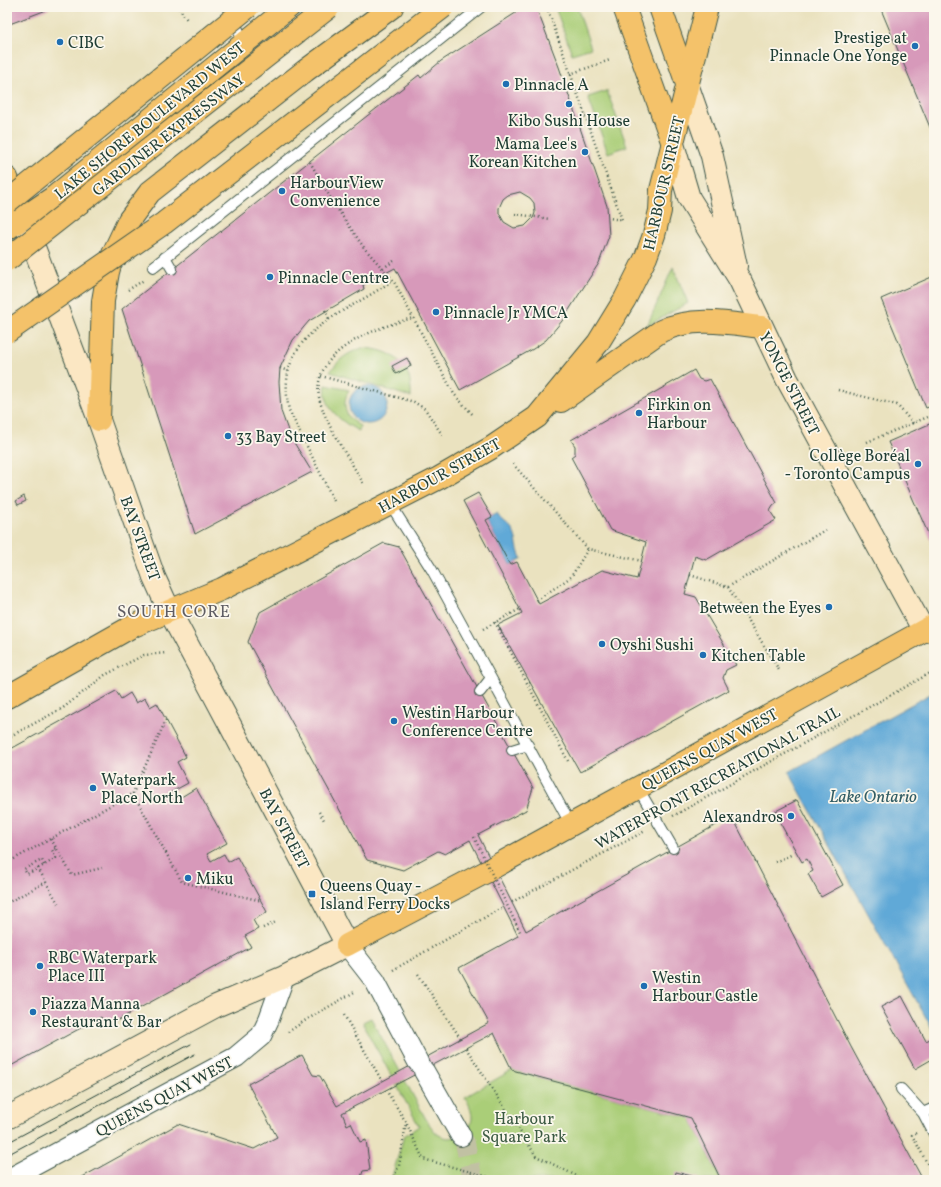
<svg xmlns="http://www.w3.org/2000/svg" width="941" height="1187" font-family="Vollkorn,serif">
	<rect width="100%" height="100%" fill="#fbf7ec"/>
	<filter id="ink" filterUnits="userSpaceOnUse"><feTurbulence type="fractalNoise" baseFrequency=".025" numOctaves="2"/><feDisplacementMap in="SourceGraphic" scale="8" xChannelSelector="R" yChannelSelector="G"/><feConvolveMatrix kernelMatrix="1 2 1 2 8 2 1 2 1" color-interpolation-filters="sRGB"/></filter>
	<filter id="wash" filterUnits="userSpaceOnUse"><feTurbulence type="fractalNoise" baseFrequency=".012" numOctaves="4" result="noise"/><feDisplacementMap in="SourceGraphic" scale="16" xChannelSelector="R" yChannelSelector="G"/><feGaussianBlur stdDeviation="0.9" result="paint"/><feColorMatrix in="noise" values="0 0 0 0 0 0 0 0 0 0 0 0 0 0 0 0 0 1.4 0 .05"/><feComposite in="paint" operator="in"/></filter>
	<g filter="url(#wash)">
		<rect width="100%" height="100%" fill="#eae2bf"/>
		<path fill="#aace78" stroke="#648656" d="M555,7H577L591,48L572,54Z
			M607,91L627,146L608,153L588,97Z
			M673,267L688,303L647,326Z
			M362,348C393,349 413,364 411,397L330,372C339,359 347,353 362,348Z
			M326,385L349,390C341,405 345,418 360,426L359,431C342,423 322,407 326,385Z
			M371,1018L427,1121C431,1126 434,1132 439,1135C452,1143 471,1133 472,1118C472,1110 469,1104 465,1097L512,1070L691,1118L721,1180H391L404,1136L419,1126L365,1028L363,1022Z"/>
		<path fill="#60a9d7" stroke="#407386" d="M349 405a19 19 0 1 1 38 0a19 19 0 1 1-38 0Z
			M497,514C501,521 508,524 513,531C518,540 516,550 522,559L510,565L486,520Z
			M934,692V1032L789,772Z"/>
		<g id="blocks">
			<path fill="#d799ba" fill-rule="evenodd" d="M7,7H49V9L7,25Z
				M525,7H536L559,67L607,206L609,236L599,263L562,321L546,340L533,349L460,390L395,268L363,285L364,289L309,321L293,340L280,368L279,382L281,411L290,436L312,472L195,534L122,309L419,75L421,78L441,61ZM520,192L530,198L534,203L535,213L533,218L525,226L514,228L504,222L499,213V208L503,199L508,195Z
				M880,7H934V137L912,84Z
				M934,276V405L926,408L881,299Z
				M407,358L411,366L396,374L392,366Z
				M694,370L699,379L704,381L710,379L777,503L773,506L770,511L776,520L706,560L695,556L685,594L696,597L736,665L726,670L723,678L729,690L580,772L498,625L522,613L463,501L478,493L492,517L486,520L510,565L517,562L539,604L602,570L637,579L646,542L610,530L571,457L575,454V446L571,440Z
				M934,422V547L888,442Z
				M24,496L26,501L18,505L16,501Z
				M384,543L399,547L533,788L526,810L478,835L526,931L732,816L851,1047L923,1180H721L691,1118L512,1070L494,1033L342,1113L347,1125L351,1123L360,1142L366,1140L370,1170L363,1171L360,1180H77L178,1124L254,1149L277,1137L248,1084L302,1055L313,1075L320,1076L337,1106L489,1023L459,968L518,936L470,840L445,854L438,851L403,870L367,860L248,642L260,612Z
				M116,691L121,699L130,693L136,703L145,698L150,707L157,703L186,757L177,762L188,783L168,794L173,802L196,788L227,843L207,854L211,861L224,854L228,862L237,857L267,912L253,920L258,929L245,936L251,947L107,1026L101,1017L7,1068V751Z
				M797,800L843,885L821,897L808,874L813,871L807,859L802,862L774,812Z
				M902,996L926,1041L932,1038L934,1042V1058L915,1069L881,1007Z
				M676,1172L699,1178V1180H674Z"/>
		</g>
	</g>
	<g filter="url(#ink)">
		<use href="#blocks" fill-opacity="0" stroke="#3d5649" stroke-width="1"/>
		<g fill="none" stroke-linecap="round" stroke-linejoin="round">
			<path stroke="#c1c1a3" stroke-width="20" stroke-dasharray="20 10" stroke-linecap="butt" d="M461,1136L465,1143L473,1180"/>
			<defs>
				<path id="service" d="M228,7L244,43
					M165,257L172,269
					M153,267L481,7
					M389,502L432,570L571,825
					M480,692L491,678
					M512,750L528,745
					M638,788L673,848
					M901,1089L923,1113L934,1134
					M923,1113L934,1108"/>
				<path id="minor" d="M347,945L375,981L418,1062
					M424,1071L461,1136
					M7,1180L236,1057L261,1036L269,1019L284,977"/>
				<path id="secondary" d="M687,84L712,156L736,266
					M673,144L689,198L740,280L787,379L924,631
					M7,1118L216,1006L284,977L347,945L169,610L154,577L99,420L23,218"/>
				<path id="primary" d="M624,7L673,144
					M660,7L687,84
					M7,178L20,212
					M494,867L934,625
					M347,945L486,872"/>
				<path id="trunk" d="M7,229L54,197L289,7
					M561,401L661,331C693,316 728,323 761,327
					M7,697L131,627L222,589L439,478L491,448L537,417L598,343L625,299L646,257L654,235L660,211L661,190L707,7"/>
				<path id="motorway" d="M99,420L103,301L108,272L113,254L129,220L150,192L305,71L392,7"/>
			</defs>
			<use href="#service" stroke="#3d5649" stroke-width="12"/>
			<use href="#minor" stroke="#3d5649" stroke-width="22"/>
			<use href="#secondary" stroke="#3d5649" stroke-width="24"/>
			<use href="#primary" stroke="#3d5649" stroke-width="24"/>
			<use href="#trunk" stroke="#3d5649" stroke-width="24"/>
			<use href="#motorway" stroke="#3d5649" stroke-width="24"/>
			<path stroke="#3d5649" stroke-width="2.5" stroke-dasharray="1 3" stroke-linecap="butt" d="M547,7L622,220L609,218
				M179,8L188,21
				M570,74L610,60
				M310,162L334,204L365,249L393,280L454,394L474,416
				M515,214L550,219
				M383,268L394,261
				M128,290L144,280
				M325,310L329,319
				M280,368L288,371
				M321,376L414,402L425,409L443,436
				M838,390L897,405L913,423L933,415L934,417
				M867,442L913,423
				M513,464L588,549L642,561
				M363,483C350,459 324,423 319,397C311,350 378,327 413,318
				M334,501L289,410C273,331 342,317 393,280
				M690,575L728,587L779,670
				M728,587L825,530
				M537,600L571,577L588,549
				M495,622L568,761
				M483,629L520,609
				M166,720L133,793L182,882L262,901
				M7,738L63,708L105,675L144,655L167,653
				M319,812L324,820
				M673,816L934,671
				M51,839L72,875L102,868
				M775,862L793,854
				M7,863L133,793
				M44,865L42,860L24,869L27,874C37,869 47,864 56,858L52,850L56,848
				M38,868L59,905
				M512,902L645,831
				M7,903L46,882
				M263,928L276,922
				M393,970L503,907
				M418,974L461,1039
				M344,1015L382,1081
				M288,1032L306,1020L356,991
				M466,1048L536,1156L585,1180
				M386,1090L406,1122L423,1159L489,1177L492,1180
				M916,1133L912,1135L934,1176
				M392,1180L399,1166L406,1123
				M535,1180L536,1177"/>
			<use href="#service" stroke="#fff" stroke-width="10"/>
			<use href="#minor" stroke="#fff" stroke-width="20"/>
			<use href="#secondary" stroke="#fbe7c3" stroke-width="22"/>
			<use href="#primary" stroke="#f4c26a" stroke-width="22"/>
			<use href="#trunk" stroke="#f4c26a" stroke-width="22"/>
			<use href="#motorway" stroke="#f4c26a" stroke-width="22"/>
			<path stroke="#1f3d34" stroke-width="1" d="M7,1143L191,1044
				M7,1155L195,1054"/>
			<defs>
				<path id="motorway-bridge" d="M7,202L248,7
					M7,260L329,7
					M7,332L164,223L443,7"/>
			</defs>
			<use href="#motorway-bridge" stroke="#3d5649" stroke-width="24" stroke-linecap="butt"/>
			<path stroke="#3d5649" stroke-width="2.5" stroke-dasharray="1 3" stroke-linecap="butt" d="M474,837L521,934"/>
			<use href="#motorway-bridge" stroke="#f4c26a" stroke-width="22"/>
		</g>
	</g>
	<g fill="#1f6fb2" stroke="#fbf7ec" stroke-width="1.5">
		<circle cx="60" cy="42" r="4"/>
		<circle cx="915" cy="46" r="4"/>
		<circle cx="506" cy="84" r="4"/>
		<circle cx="569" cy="104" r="4"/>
		<circle cx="585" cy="152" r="4"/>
		<circle cx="282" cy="191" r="4"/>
		<circle cx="270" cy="277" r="4"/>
		<circle cx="436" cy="312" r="4"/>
		<circle cx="639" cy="413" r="4"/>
		<circle cx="228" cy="436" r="4"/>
		<circle cx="918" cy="464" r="4"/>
		<circle cx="829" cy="607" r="4"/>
		<circle cx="602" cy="644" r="4"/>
		<circle cx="703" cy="655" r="4"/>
		<circle cx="394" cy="721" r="4"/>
		<circle cx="93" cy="788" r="4"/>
		<circle cx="791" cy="816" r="4"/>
		<circle cx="188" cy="878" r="4"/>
		<rect x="308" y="890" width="8" height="8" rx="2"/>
		<circle cx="40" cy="966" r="4"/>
		<circle cx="644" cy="986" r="4"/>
		<circle cx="33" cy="1012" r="4"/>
	</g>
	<g text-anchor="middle" stroke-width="3.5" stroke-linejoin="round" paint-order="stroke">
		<g font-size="16" fill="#1f3d34" stroke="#fbf7ec" text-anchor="start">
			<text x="907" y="43" text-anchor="end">Prestige at<tspan x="907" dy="18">Pinnacle One Yonge</tspan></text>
			<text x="68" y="48">CIBC</text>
			<text x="514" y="90">Pinnacle A</text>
			<text x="569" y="126" text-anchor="middle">Kibo Sushi House</text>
			<text x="577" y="149" text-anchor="end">Mama Lee's<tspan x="577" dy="18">Korean Kitchen</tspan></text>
			<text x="290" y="188">HarbourView<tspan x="290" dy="18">Convenience</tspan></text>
			<text x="278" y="283">Pinnacle Centre</text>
			<text x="444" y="318">Pinnacle Jr YMCA</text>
			<text x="647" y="410">Firkin on<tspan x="647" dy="18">Harbour</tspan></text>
			<text x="236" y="442">33 Bay Street</text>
			<text x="910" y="461" text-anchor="end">Collège Boréal<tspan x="910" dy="18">- Toronto Campus</tspan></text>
			<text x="821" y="613" text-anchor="end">Between the Eyes</text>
			<text x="610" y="650">Oyshi Sushi</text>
			<text x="711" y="661">Kitchen Table</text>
			<text x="402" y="718">Westin Harbour<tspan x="402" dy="18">Conference Centre</tspan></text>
			<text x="101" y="785">Waterpark<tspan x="101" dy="18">Place North</tspan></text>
			<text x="783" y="822" text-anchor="end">Alexandros</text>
			<text x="196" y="884">Miku</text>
			<text x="320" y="891">Queens Quay -<tspan x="320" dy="18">Island Ferry Docks</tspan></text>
			<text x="48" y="963">RBC Waterpark<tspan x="48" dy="18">Place III</tspan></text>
			<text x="652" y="983">Westin<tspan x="652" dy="18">Harbour Castle</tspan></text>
			<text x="41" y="1009">Piazza Manna<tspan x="41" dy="18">Restaurant &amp; Bar</tspan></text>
		</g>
		<g font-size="16" fill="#1f3d34" stroke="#fbf7ec">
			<text transform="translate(149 120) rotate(-39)" y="6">LAKE SHORE BOULEVARD WEST</text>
			<text transform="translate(168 134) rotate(-38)" y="6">GARDINER EXPRESSWAY</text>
			<text transform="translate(663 183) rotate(-77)" y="6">HARBOUR STREET</text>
			<text transform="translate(790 383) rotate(63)" y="6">YONGE STREET</text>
			<text transform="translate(439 475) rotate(-29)" y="6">HARBOUR STREET</text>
			<text transform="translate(141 538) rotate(70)" y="6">BAY STREET</text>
			<text transform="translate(709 749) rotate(-29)" y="6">QUEENS QUAY WEST</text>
			<text transform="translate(717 777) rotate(-29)" y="6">WATERFRONT RECREATIONAL TRAIL</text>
			<text transform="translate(285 828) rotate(62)" y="6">BAY STREET</text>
			<text transform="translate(164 1096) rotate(-28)" y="6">QUEENS QUAY WEST</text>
		</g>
		<g font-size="16" fill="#3b5a42" stroke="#fbf7ec">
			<text x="524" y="1124">Harbour<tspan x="524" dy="18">Square Park</tspan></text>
		</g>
		<g font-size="17" letter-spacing="1" fill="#5f5d63" stroke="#fbf7ec">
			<text x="174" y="617">SOUTH CORE</text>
		</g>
		<g font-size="17" font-style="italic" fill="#325d65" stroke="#fbf7ec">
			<text x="873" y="802">Lake Ontario</text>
		</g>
	</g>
	<rect width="941" height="1187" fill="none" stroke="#fbf7ec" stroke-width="24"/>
</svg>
